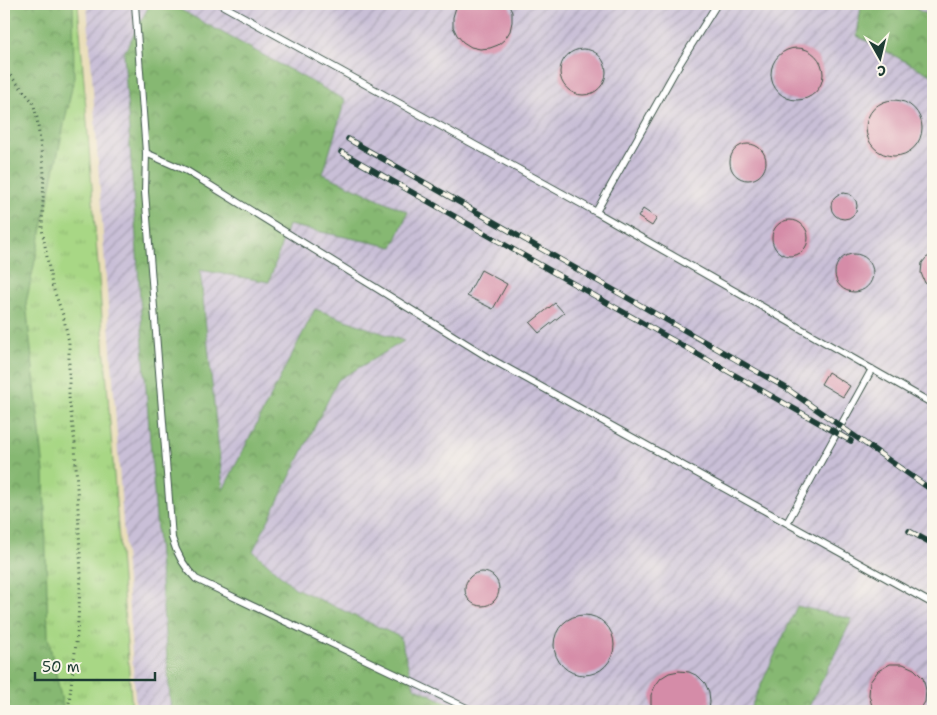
<svg xmlns="http://www.w3.org/2000/svg" width="937" height="715" font-family="'Shantell Sans',sans-serif">
	<defs>
		<pattern id="industrial-furrows" width="10" height="10" patternUnits="userSpaceOnUse" patternTransform="scale(1.25)"><rect width="10" height="10" fill="#c9bfd7"/><path d="M-1 1l2-2M0 10L10 0M9 11l2-2" fill="none" stroke="#a39caf"/></pattern>
		<pattern id="grass-tufts" width="24" height="20" patternUnits="userSpaceOnUse" patternTransform="scale(1.25)"><rect width="24" height="20" fill="#a8d785"/><path d="M3 7l-1-3M5 7V3M7 7l1-3M15 17l-1-3M17 17v-4M19 17l1-3" fill="none" stroke="#90b973"/></pattern>
		<pattern id="forest-crowns" width="20" height="18" patternUnits="userSpaceOnUse" patternTransform="scale(1.25)"><rect width="20" height="18" fill="#86b872"/><path d="M2 6a3 3 0 1 1 6 0M12 15a3 3 0 1 1 6 0" fill="none" stroke="#6d975e"/></pattern>
	</defs>
	<rect width="100%" height="100%" fill="#fbf7ec"/>
	<filter id="ink" filterUnits="userSpaceOnUse"><feTurbulence type="fractalNoise" baseFrequency=".02" numOctaves="2"/><feDisplacementMap in="SourceGraphic" scale="10" xChannelSelector="R" yChannelSelector="G"/><feConvolveMatrix kernelMatrix="1 2 1 2 8 2 1 2 1" color-interpolation-filters="sRGB"/></filter>
	<filter id="wash" filterUnits="userSpaceOnUse"><feTurbulence type="fractalNoise" baseFrequency=".0096" numOctaves="4" result="noise"/><feDisplacementMap in="SourceGraphic" scale="20" xChannelSelector="R" yChannelSelector="G"/><feGaussianBlur stdDeviation="1.12" result="paint"/><feColorMatrix in="noise" values="0 0 0 0 0 0 0 0 0 0 0 0 0 0 0 0 0 1.4 0 .05"/><feComposite in="paint" operator="in"/></filter>
	<g filter="url(#wash)">
		<rect width="100%" height="100%" fill="#e9deb9"/>
		<path fill="url(#industrial-furrows)" d="M87,4H933V711H136Z"/>
		<path fill="url(#grass-tufts)" stroke="#648a5c" d="M4,4H78L132,711H4Z"/>
		<path fill="url(#forest-crowns)" stroke="#527a53" d="M4,4H73L74,78L26,303L44,470L48,637L64,711H4Z
			M150,4H170L345,100L323,174L408,212L393,247L288,225L269,282L200,270L223,490L315,309L404,341L338,380L253,551L295,588L400,637L414,687L465,711H171L145,375L124,53Z
			M868,4H907L933,18V76L857,36L861,6Z
			M797,606L852,619L807,711H749Z"/>
		<g id="blocks">
			<path fill="#d58ca8" d="M457,4H508L512,12V22L510,31L505,39L498,45L490,48L480,49L471,47L463,42L457,35L453,27V17Z
				M771 74a26 26 0 1 1 52 0a26 26 0 1 1-52 0Z
				M560 72a23 23 0 1 1 46 0a23 23 0 1 1-46 0Z
				M866 128a28 28 0 1 1 56 0a28 28 0 1 1-56 0Z
				M730 162a18 18 0 1 1 36 0a18 18 0 1 1-36 0Z
				M831 206a13 13 0 1 1 26 0a13 13 0 1 1-26 0Z
				M643,209L657,218L652,226L638,217Z
				M772 238a18 18 0 1 1 36 0a18 18 0 1 1-36 0Z
				M933,254V287L925,283L921,273L922,263L926,258Z
				M835 273a19 19 0 1 1 38 0a19 19 0 1 1-38 0Z
				M481,270L507,284L493,309L467,296Z
				M555,303L564,313L539,333L530,323Z
				M828,372L850,386L843,397L821,384Z
				M465 589a17 17 0 1 1 34 0a17 17 0 1 1-34 0Z
				M554 645a30 30 0 1 1 60 0a30 30 0 1 1-60 0Z
				M890,664H903L914,669L923,678L926,690L925,702L919,711H876L872,706L869,695L870,682L878,671Z
				M679,671L689,672L698,676L705,683L709,692L710,702L709,711H653L651,704V695L655,686L661,678L669,673Z"/>
		</g>
	</g>
	<g filter="url(#ink)">
		<use href="#blocks" fill-opacity="0" stroke="#3d5548" stroke-width="1"/>
		<g fill="none" stroke-linecap="round" stroke-linejoin="round">
			<defs>
				<path id="lane" d="M135,4L146,153L145,192L172,538C177,555 184,567 196,579L473,711
					M220,4L596,212
					M717,4L674,73L596,212L933,404
					M926,4L933,8
					M146,153L187,171L491,359L933,604
					M787,523L872,369"/>
			</defs>
			<use href="#lane" stroke="#3d5548" stroke-width="8"/>
			<path stroke="#3d5548" stroke-width="3" stroke-dasharray="1 4" stroke-linecap="butt" d="M4,68L33,102L37,118L44,173L42,229L52,285L63,315L69,342V397L75,444L81,575L77,635L68,711"/>
			<use href="#lane" stroke="#fff" stroke-width="6"/>
			<defs>
				<path id="rail" d="M348,139L786,388L933,491
					M341,152L851,441
					M909,531L933,544"/>
			</defs>
			<use href="#rail" stroke="#1f3d34" stroke-width="5.5"/>
			<use href="#rail" stroke="#fbf7ec" stroke-width="4" stroke-dasharray="11" stroke-linecap="butt"/>
		</g>
	</g>
	<rect width="937" height="715" fill="none" stroke="#fbf7ec" stroke-width="20"/>
	<g transform="translate(880 58) rotate(172)" stroke="#fbf7ec" stroke-width="4" paint-order="stroke">
	<path d="M0-4L9 19L0 12L-9 19Z" fill="#1f3d34"/>
	<text y="-8" font-size="14" font-weight="bold" text-anchor="middle" fill="#1f3d34">С</text>
	</g>
	<path d="M35 672v8h120v-8" fill="none" stroke="#1f3d34" stroke-width="2.5"/>
	<text x="42" y="672" font-size="15" fill="#1f3d34" stroke="#fbf7ec" stroke-width="4" paint-order="stroke">50 m</text>
</svg>
